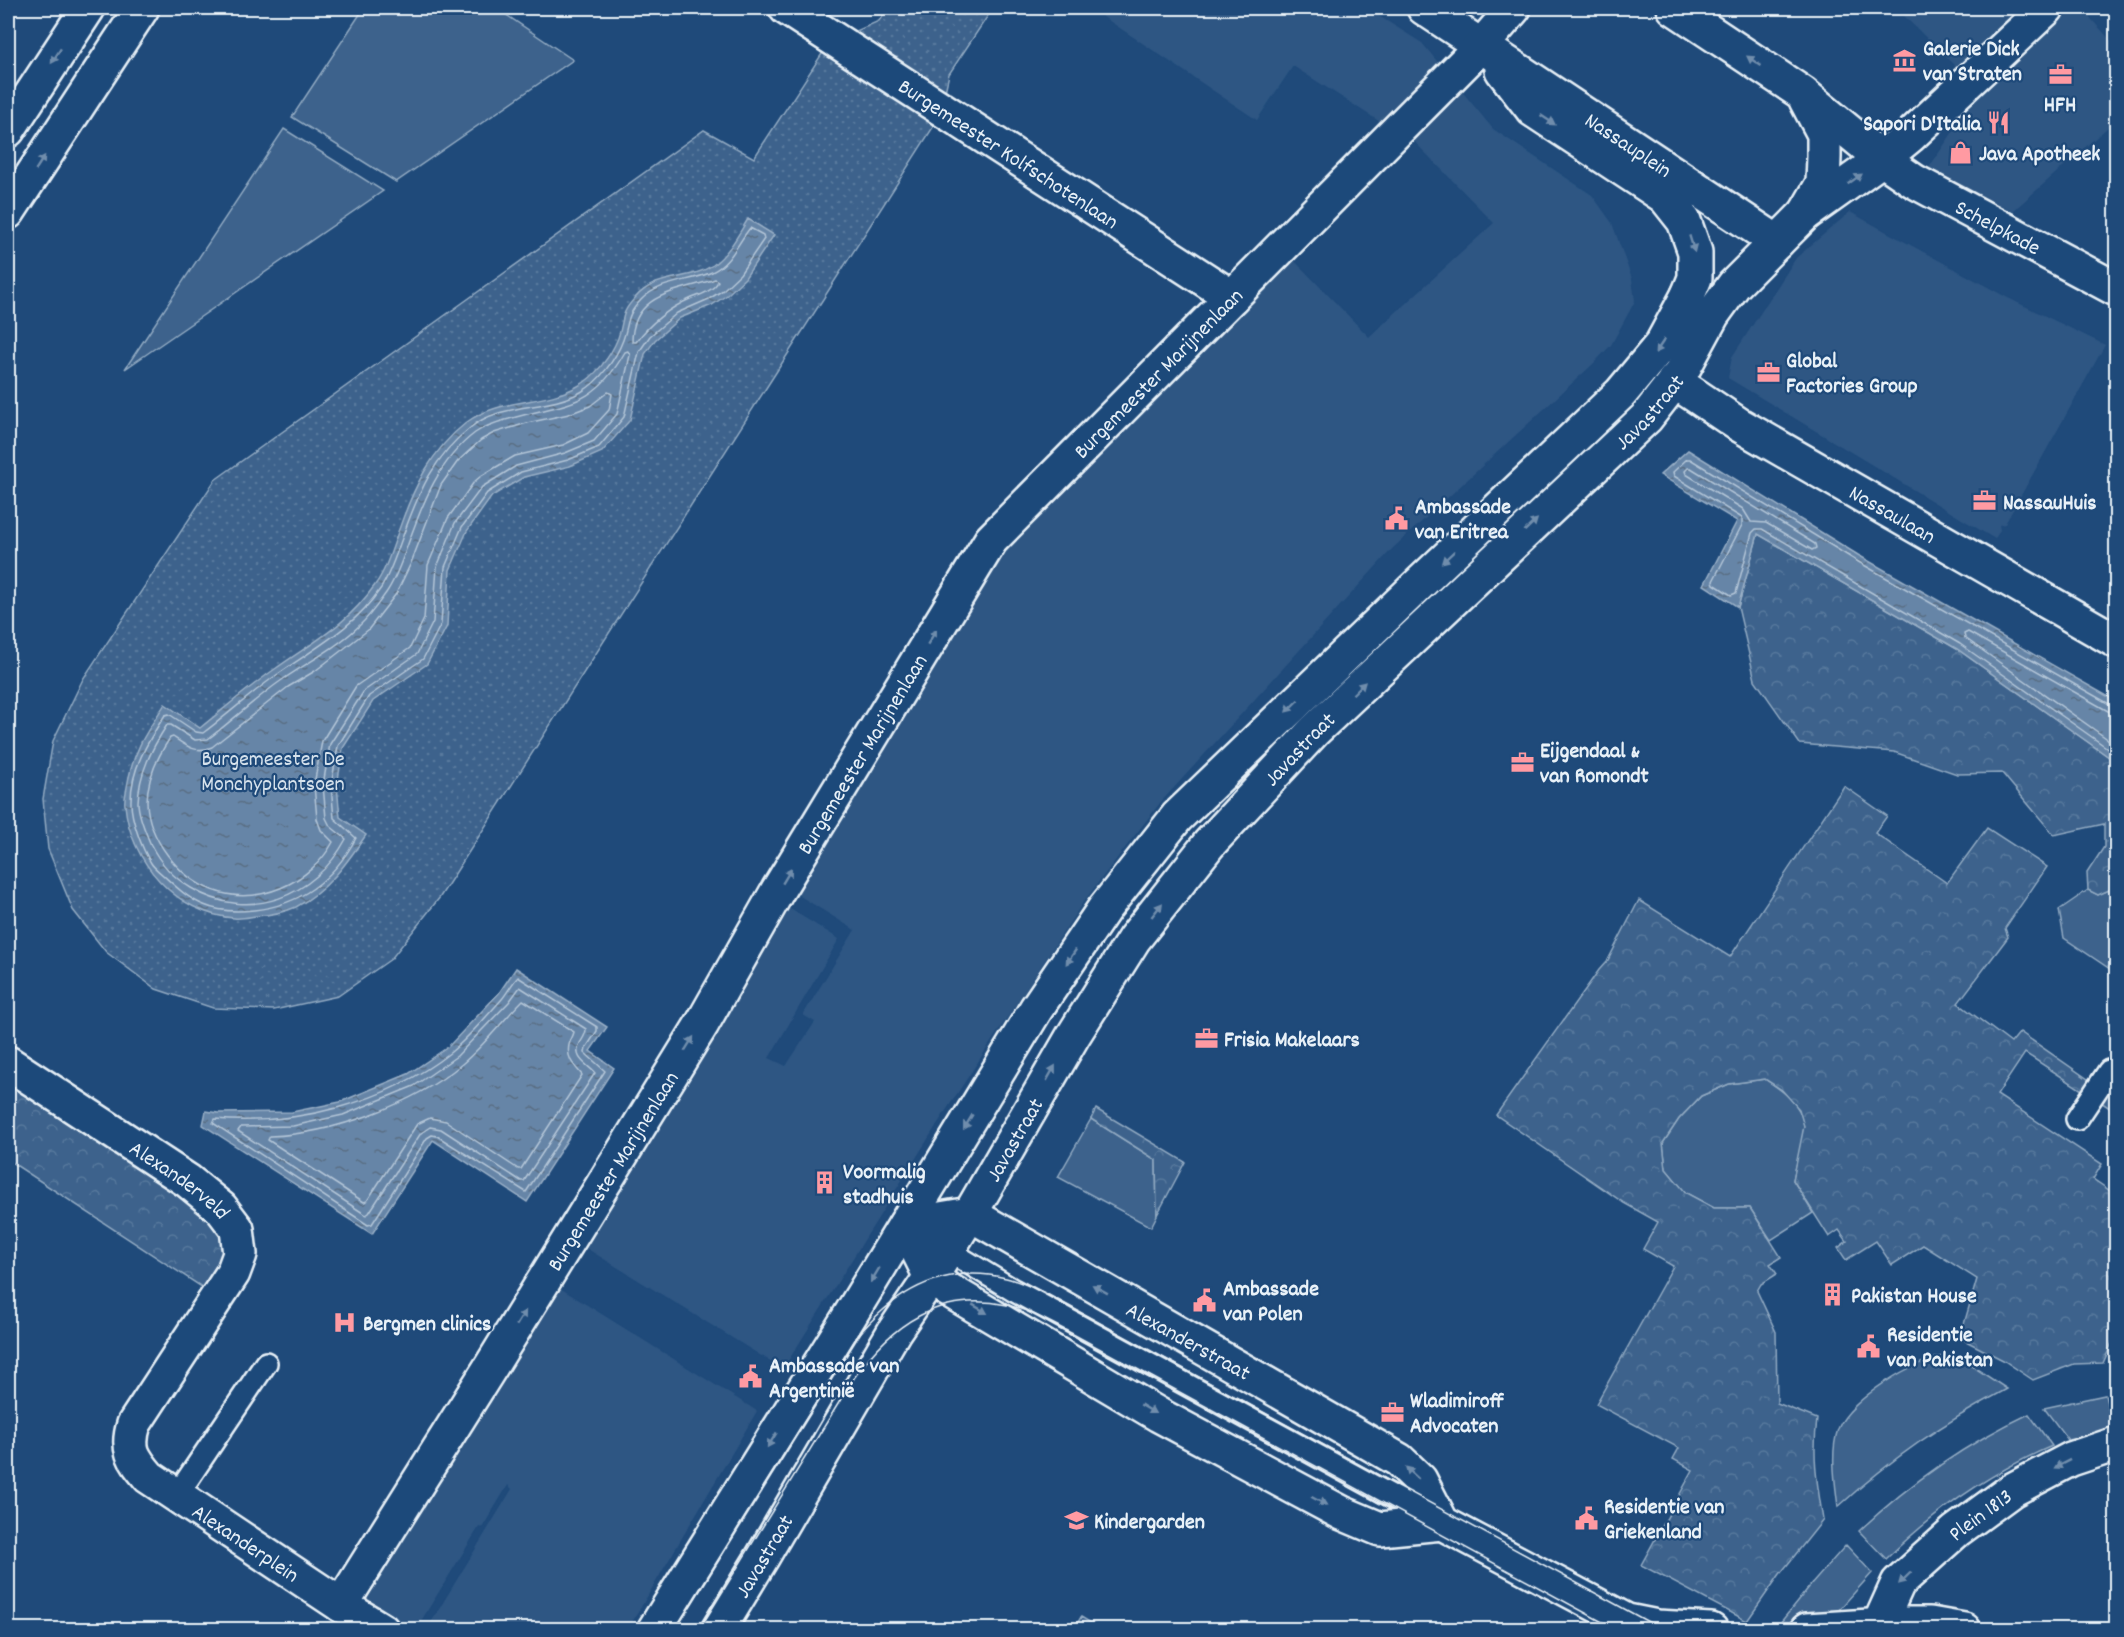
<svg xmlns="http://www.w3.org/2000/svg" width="2124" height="1637" font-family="Dekko,sans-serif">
	<defs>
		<pattern id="forest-crowns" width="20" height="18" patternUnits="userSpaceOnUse" patternTransform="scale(1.5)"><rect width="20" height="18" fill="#3c628c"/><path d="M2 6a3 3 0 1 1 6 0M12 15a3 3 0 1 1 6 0" fill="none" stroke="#58799d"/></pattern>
		<pattern id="park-dots" width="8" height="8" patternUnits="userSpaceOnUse" patternTransform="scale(1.5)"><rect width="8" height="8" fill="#3c628c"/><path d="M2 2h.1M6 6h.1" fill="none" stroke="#58799d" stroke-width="1.8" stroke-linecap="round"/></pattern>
		<pattern id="water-ripples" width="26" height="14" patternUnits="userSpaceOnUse" patternTransform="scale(1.5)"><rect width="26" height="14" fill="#6685a7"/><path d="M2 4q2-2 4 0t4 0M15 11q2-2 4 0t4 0" fill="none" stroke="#596d82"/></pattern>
	</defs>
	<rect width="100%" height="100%" fill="#1f4a7a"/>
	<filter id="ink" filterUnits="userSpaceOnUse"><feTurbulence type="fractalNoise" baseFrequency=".0167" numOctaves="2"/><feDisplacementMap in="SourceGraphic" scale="12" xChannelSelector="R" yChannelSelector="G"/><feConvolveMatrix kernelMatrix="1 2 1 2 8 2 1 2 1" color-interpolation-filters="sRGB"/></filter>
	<g filter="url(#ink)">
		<path fill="#2e5683" d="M1090,8H1366L1422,43L1493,129L1592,195L1612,223L1632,279L1635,301L1611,345L1593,364L1392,549L1160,803L1084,901L943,1115L783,1369L573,1240L774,899L839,939L769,1058L786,1066L815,1022L803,1015L855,930L782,885L991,541L1282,248L1369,337L1494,223L1401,128L1396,132L1293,66L1257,120Z
			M1896,8H2081L2116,46V120L2013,211L1928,169L1975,99L2010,55L1959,70Z
			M1850,212L2006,297L2105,345L2005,524L1999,525L2000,530L1995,539L1728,378L1732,357L1796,258Z
			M547,1280L757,1411L628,1629H427L512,1489L508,1485L482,1528L479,1527L416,1629H381L341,1605Z"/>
		<path fill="#3c628c" stroke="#92aac2" stroke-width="1.5" d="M364,8H496L573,60L396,182L292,117Z
			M284,129L383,191L125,369Z
			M2116,887V973L2064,938L2059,910L2088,890L2098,895Z
			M1765,1079C1782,1090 1801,1103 1804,1125C1805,1132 1795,1169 1793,1180L1813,1213L1771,1240L1750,1208H1714L1686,1193L1666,1169L1663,1143L1679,1119L1701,1096L1729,1084Z
			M1091,1119L1156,1160L1157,1215L1151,1227L1058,1177Z
			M1946,1356L1963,1360L2007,1389C1943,1423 1892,1458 1838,1507C1835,1482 1830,1452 1838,1429C1849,1400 1916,1358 1946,1356Z
			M2105,1395L2113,1428L2068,1440L2044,1408Z
			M2029,1414L2052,1446C1989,1473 1935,1511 1886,1559L1859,1531C1910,1483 1965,1444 2029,1414Z
			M1846,1545L1872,1573L1829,1621L1821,1627L1776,1628L1810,1586Z
			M1081,1617L1101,1629H1074Z"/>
		<path fill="url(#forest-crowns)" stroke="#92aac2" stroke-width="1.5" d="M1758,534L1957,649L2116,762V887L2098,895L2088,890L2087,873L2104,847V824L2054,835L2002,773L1957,774L1894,752L1800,744L1755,680L1738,607Z
			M1844,786L1887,816L1875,833L1947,883L1987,828L2047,867L2005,928L2008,937L1958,1003L2011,1043L2020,1032L2095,1084L2088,1094L2025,1053L1997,1095L2102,1164L2093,1179L2116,1195V1334L2103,1363L2074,1364L2033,1380L2003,1360L1960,1338L1977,1279L1923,1245L1892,1265L1876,1241L1846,1260L1838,1248L1847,1241L1839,1230L1829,1237L1793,1180L1804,1126L1799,1109L1782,1090L1765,1079L1729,1084L1701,1096L1679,1119L1663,1143L1666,1169L1686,1193L1714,1208H1750L1781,1257L1770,1264L1777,1274L1761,1284L1757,1291L1776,1332L1777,1403L1817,1419C1812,1457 1817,1483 1823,1520L1780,1574L1747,1621L1641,1565L1693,1470L1673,1459L1679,1448L1596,1404L1673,1266L1643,1249L1658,1222L1624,1203L1496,1115L1599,970L1608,960L1639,900L1730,957Z
			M8,1072L237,1229L217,1297L8,1160Z
			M2103,1089L2116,1098V1112L2096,1099Z
			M1096,1109L1185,1162L1157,1215L1156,1160L1091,1119Z"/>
		<path fill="url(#park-dots)" stroke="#92aac2" stroke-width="1.5" d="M888,8H993L949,74L939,118L440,897L391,959L338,996L274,1010L213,1008L156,989L106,952L73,910L48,849L43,799L53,741L83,679L215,480L704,130L754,158L829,43L879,21Z"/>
		<path fill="url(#water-ripples)" stroke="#9ab0c7" stroke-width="1.5" d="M748,219L774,235L745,278L727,295L712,305L680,318L655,340L645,354L630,420L602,452L570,466L524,477L492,496L467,531L450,570L447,626L427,664L373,701L343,748L337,786L340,817L366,835C346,864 328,890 296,907C285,912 269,915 256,916C249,917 241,919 234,918C176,914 130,861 125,805C124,799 126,793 127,787C133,751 145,734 165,704L200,728C225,708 249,687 275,669C314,641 346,626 375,585C386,570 392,549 398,532C413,489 430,451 467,422C499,398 545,405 578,386C595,377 611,356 618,338C625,319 619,315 635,298C658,272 688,282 713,265C729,253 738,235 748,219Z
			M1688,450L1858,555L2116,701V762L1957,649L1758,534L1738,607L1704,585L1737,521L1660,475Z
			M516,968L607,1027L590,1051L614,1068L527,1202L433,1140L372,1234L203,1125L206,1111L218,1113L292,1112L340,1102L408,1074L448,1047L499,993Z"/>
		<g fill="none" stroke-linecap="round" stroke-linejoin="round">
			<path stroke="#b4c6d8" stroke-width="1.5" d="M750,228L763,235L764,239L740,274L723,290L709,299L677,313L650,336L639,352L624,417L599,447L568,460L521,472L487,493L462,527L445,567L441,624L423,659L369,696L338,746L331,786L334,818L356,838C334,879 301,905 254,910C237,912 220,912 204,905C189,899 176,887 164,876C160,872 154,868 151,863C142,849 131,819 131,803C130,770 148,741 165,715L169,714L196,732L203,733C229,714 252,692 278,674C316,647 354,628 381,588C391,572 397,551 404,533C419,492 434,456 470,428C501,402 547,411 581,392C599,382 616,359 623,340C630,321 625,317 641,300C660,280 688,283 712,272C731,263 737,244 750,228Z
				M715,279L718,281C715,290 701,295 692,298C669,308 651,322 636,342H632C632,292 679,292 715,279Z
				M628,351L630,355L617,414L594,441L565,453L516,466L482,487L455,523L437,567L433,622L417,654L364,691L330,744L323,785L326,818L330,826L346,839C315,897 249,923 191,888C174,878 160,863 151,845C146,833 138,816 138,802C139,773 152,748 167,725H171L195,740L208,739C233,720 256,698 282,680C308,662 338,647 360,625C370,616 378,604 386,593C396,579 402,560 408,544C423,502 439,460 475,433C485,426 497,422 509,419C565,402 592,410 625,352Z
				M608,392L612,394L609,410L588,433L563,445L515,456L481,476L474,482L448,518L428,565L424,619L410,648L356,686L322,741L314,785L317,819L321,830L333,842C311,883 257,907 212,890C179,878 148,838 147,802C147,780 158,756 170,738L173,737C186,746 196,754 212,747L288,687L315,671L368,630L396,594L411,563L441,485L458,461L481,440L494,433L527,423L569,414L590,406Z
				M1688,468H1691L1815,544L1816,548L1812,550L1766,523L1751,522L1743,509L1686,474L1685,471Z
				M2116,706L2111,705L1855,560L1690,459H1687L1673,472L1674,476L1742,518V525L1713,581L1714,584L1731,595L1736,593L1752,533L1756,529H1762L1960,644L2116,754
				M2116,713L2108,711L1968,632L1964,634L1965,638L2116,745
				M518,977L597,1027V1031L586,1048L585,1053L605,1071L526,1192L437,1136L432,1135L427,1138L372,1224L368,1225L213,1123L215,1119C296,1126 387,1103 451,1052C469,1037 486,1017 502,999C508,992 512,983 518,977Z
				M520,987L586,1029C586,1035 583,1038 580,1043C572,1058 587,1064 595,1073L524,1181H521L441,1129L430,1127L421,1133L369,1213L366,1215L238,1131L241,1127L293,1126L343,1115L414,1086L457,1056L509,1002Z
				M523,1000L574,1032C573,1037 570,1040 569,1045C566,1059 575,1066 582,1075L521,1169H518L446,1121L430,1118L417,1124L367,1201L364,1202L268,1140L270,1136C333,1134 414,1104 462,1064C485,1045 503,1020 523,1000Z"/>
			<defs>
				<path id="lane" d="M2077,1119L2109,1071
					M908,1226L1013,1290L1439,1522
					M177,1495L266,1363"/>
				<g id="street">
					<path id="s1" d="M786,8L1232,297"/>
					<path id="s2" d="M1424,8L1777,242"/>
					<path id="s3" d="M1674,8L1802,93L1882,159L1914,181L2116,289"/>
					<path d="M1502,70L1533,110L1665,197L1684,221L1695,252V278L1688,295"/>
					<path d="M1805,214L1823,183L1824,157V134L1806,100"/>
					<path id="s4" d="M1674,381L1738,424L2116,641"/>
					<path id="s5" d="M8,1063L188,1181L221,1208L237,1229L240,1254L233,1273L134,1424C126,1449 133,1458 149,1477L341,1605L382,1630"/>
					<path d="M1442,1523L1420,1480L1399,1460L970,1214L905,1225L931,1277L947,1289L1159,1415L1342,1513L1380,1529L1442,1523L1627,1621L1657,1627L1711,1630"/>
					<path id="s6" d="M341,1605L490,1368L702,1024L778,890L991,540L1482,45L1514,8"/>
					<path d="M1807,1630L1901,1624H1930L1964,1630"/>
					<path id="s7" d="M1876,1630L1879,1625L1898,1583L1956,1531L2012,1490L2071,1459L2116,1444"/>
				</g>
				<g id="secondary">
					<path d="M8,130L88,8"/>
					<path d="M8,212L142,8"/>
					<path d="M654,1630L849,1317L1036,1009L1104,909L1177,817L1416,587L1621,393L1661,345L1688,295"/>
					<path id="s8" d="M718,1630L763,1556L895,1330L931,1277L970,1214L1073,1036L1134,939L1209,844L1314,731L1646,418L1681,373L1713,314L1734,285L1805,214L1882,159L1910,136L2047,8"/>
				</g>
			</defs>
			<use href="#lane" stroke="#e8f1f8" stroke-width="26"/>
			<use href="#street" stroke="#e8f1f8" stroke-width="38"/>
			<use href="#secondary" stroke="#e8f1f8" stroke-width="38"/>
			<use href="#lane" stroke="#1f4a7a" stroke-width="21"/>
			<use href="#street" stroke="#1f4a7a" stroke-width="33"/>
			<use href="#secondary" stroke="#1f4a7a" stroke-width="33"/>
			<path stroke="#e8f1f8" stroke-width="1.5" d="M675,1630L856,1338C894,1292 943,1263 1006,1278C1019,1281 1032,1287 1045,1293L1663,1630
				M699,1630L854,1378C891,1324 939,1291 1007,1305C1030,1310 1051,1323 1071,1333L1617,1630"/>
		</g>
		<defs><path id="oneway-solid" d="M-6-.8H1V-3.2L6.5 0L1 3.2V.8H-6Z" transform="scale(1.5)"/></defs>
		<g fill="#6f8dac">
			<use href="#oneway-solid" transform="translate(56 56) rotate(123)"/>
			<use href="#oneway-solid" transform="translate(1754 61) rotate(-146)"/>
			<use href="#oneway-solid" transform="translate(1548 120) rotate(34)"/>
			<use href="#oneway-solid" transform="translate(40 163) rotate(-57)"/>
			<use href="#oneway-solid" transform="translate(1855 179) rotate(-35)"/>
			<use href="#oneway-solid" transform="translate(1692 244) rotate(73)"/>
			<use href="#oneway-solid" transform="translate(1660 346) rotate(124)"/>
			<use href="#oneway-solid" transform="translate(1531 525) rotate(-43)"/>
			<use href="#oneway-solid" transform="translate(1448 557) rotate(137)"/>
			<use href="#oneway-solid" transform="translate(932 637) rotate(-59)"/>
			<use href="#oneway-solid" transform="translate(1359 688) rotate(-44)"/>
			<use href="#oneway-solid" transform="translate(1292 706) rotate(136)"/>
			<use href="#oneway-solid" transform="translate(787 876) rotate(-59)"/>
			<use href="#oneway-solid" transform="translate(1157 910) rotate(-52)"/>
			<use href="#oneway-solid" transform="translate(1071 957) rotate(124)"/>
			<use href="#oneway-solid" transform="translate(689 1044) rotate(-58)"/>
			<use href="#oneway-solid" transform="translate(1051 1073) rotate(-60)"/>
			<use href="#oneway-solid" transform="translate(968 1122) rotate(121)"/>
			<use href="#oneway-solid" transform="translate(875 1275) rotate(121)"/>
			<use href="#oneway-solid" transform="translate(1100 1289) rotate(-151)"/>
			<use href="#oneway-solid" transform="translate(980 1309) rotate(31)"/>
			<use href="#oneway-solid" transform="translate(521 1318) rotate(-58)"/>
			<use href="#oneway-solid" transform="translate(1148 1409) rotate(31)"/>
			<use href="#oneway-solid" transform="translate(772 1440) rotate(122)"/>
			<use href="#oneway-solid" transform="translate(2062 1464) rotate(153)"/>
			<use href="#oneway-solid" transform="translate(1412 1473) rotate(-137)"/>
			<use href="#oneway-solid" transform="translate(1319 1501) rotate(28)"/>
			<use href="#oneway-solid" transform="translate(1905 1578) rotate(136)"/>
		</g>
	</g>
	<defs>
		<symbol id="museum-bare" viewBox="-9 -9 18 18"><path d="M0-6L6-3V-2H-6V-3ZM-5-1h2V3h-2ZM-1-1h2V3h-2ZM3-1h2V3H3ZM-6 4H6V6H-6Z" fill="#ff9aa2" stroke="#1f4a7a" stroke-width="2.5" paint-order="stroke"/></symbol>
		<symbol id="office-bare" viewBox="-9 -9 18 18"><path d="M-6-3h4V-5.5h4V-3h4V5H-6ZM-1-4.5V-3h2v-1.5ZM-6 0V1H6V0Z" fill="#ff9aa2" stroke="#1f4a7a" stroke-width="2.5" paint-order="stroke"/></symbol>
		<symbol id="restaurant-bare" viewBox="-9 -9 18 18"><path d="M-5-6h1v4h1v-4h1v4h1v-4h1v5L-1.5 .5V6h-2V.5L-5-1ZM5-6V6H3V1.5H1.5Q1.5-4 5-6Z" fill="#ff9aa2" stroke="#1f4a7a" stroke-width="2.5" paint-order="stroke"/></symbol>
		<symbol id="shop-bare" viewBox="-9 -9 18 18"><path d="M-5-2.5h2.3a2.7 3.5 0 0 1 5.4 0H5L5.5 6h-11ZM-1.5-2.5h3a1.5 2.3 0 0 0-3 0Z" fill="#ff9aa2" stroke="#1f4a7a" stroke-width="2.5" paint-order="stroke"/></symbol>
		<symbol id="civic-bare" viewBox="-9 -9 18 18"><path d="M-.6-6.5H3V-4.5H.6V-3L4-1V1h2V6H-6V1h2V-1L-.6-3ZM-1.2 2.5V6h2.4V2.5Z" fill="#ff9aa2" stroke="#1f4a7a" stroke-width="2.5" paint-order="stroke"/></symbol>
		<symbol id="building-bare" viewBox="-9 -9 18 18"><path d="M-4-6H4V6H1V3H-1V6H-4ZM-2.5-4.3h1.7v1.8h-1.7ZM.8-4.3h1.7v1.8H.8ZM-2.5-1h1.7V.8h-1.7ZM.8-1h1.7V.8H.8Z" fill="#ff9aa2" stroke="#1f4a7a" stroke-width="2.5" paint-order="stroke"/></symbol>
		<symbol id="hospital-bare" viewBox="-9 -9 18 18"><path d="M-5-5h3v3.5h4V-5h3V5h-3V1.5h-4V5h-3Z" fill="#ff9aa2" stroke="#1f4a7a" stroke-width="2.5" paint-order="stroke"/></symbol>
		<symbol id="school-bare" viewBox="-9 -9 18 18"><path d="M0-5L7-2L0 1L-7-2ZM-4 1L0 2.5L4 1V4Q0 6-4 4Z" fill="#ff9aa2" stroke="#1f4a7a" stroke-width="2.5" paint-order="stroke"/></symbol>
	</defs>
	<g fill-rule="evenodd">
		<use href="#museum-bare" x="1888" y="44" width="33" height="33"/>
		<use href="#office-bare" x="2044" y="58" width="33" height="33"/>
		<use href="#restaurant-bare" x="1982" y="106" width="33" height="33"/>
		<use href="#shop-bare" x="1944" y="136" width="33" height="33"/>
		<use href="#office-bare" x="1752" y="356" width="33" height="33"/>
		<use href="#office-bare" x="1968" y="484" width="33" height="33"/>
		<use href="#civic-bare" x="1380" y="502" width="33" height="33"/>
		<use href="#office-bare" x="1506" y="746" width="33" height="33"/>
		<use href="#office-bare" x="1190" y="1022" width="33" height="33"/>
		<use href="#building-bare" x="808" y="1166" width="33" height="33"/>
		<use href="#building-bare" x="1816" y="1278" width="33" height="33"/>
		<use href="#civic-bare" x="1188" y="1284" width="33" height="33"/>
		<use href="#hospital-bare" x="328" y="1306" width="33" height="33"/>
		<use href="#civic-bare" x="1852" y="1330" width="33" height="33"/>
		<use href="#civic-bare" x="734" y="1360" width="33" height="33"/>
		<use href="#office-bare" x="1376" y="1396" width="33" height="33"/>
		<use href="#civic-bare" x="1570" y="1502" width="33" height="33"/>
		<use href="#school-bare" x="1060" y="1504" width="33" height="33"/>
	</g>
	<g text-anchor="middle" stroke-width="4.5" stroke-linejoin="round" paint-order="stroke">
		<g font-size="22" font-weight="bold" fill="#e8f1f8" stroke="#1f4a7a" text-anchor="start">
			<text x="1923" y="55">Galerie Dick<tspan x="1923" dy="25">van Straten</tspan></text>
			<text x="2060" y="111" text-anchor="middle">HFH</text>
			<text x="1981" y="130" text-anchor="end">Sapori D'Italia</text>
			<text x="1979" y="160">Java Apotheek</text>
			<text x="1786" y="367">Global<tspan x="1786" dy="25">Factories Group</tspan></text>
			<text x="2003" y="509">NassauHuis</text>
			<text x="1415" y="513">Ambassade<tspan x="1415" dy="25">van Eritrea</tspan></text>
			<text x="1540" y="757">Eijgendaal &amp;<tspan x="1540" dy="25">van Romondt</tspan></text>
			<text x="1224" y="1046">Frisia Makelaars</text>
			<text x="843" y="1178">Voormalig<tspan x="843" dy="25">stadhuis</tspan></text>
			<text x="1223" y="1295">Ambassade<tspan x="1223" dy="25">van Polen</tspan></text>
			<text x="1851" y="1302">Pakistan House</text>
			<text x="363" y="1330">Bergmen clinics</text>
			<text x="1887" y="1341">Residentie<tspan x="1887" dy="25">van Pakistan</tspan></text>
			<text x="769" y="1372">Ambassade van<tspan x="769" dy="25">Argentinië</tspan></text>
			<text x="1410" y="1407">Wladimiroff<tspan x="1410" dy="25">Advocaten</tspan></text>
			<text x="1604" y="1513">Residentie van<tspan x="1604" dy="25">Griekenland</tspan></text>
			<text x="1094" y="1528">Kindergarden</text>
		</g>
		<g font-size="22" fill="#e8f1f8" stroke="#1f4a7a">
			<text dy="8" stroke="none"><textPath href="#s2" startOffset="246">Nassauplein</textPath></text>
			<text dy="8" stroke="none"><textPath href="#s1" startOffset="266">Burgemeester Kolfschotenlaan</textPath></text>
			<text dy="8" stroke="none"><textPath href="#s3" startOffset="392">Schelpkade</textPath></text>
			<text dy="8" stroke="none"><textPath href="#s6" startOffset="1484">Burgemeester Marijnenlaan</textPath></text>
			<text dy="8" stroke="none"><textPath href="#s8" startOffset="1545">Javastraat</textPath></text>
			<text dy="8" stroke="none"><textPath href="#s4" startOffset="256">Nassaulaan</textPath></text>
			<text dy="8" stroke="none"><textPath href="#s8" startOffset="1059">Javastraat</textPath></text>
			<text dy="8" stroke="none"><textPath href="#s6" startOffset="998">Burgemeester Marijnenlaan</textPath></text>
			<text dy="8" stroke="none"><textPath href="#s8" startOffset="573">Javastraat</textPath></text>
			<text dy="8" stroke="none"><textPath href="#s6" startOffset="512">Burgemeester Marijnenlaan</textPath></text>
			<text dy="8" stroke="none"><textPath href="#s5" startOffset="208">Alexanderveld</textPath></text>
			<text transform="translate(1189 1340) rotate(29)" y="8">Alexanderstraat</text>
			<text dy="8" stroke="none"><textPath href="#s7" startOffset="159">Plein 1813</textPath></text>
			<text dy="8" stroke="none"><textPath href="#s5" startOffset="686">Alexanderplein</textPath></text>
			<text dy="8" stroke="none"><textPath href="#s8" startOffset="87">Javastraat</textPath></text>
		</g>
		<g font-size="22" fill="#d7e3ed" stroke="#1f4a7a">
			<text x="273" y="765">Burgemeester De<tspan x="273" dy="25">Monchyplantsoen</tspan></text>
		</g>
	</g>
	<rect width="2124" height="1637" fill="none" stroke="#1f4a7a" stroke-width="30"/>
	<rect x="15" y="15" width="2094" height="1607" fill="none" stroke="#e8f1f8" stroke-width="2" filter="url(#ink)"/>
</svg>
